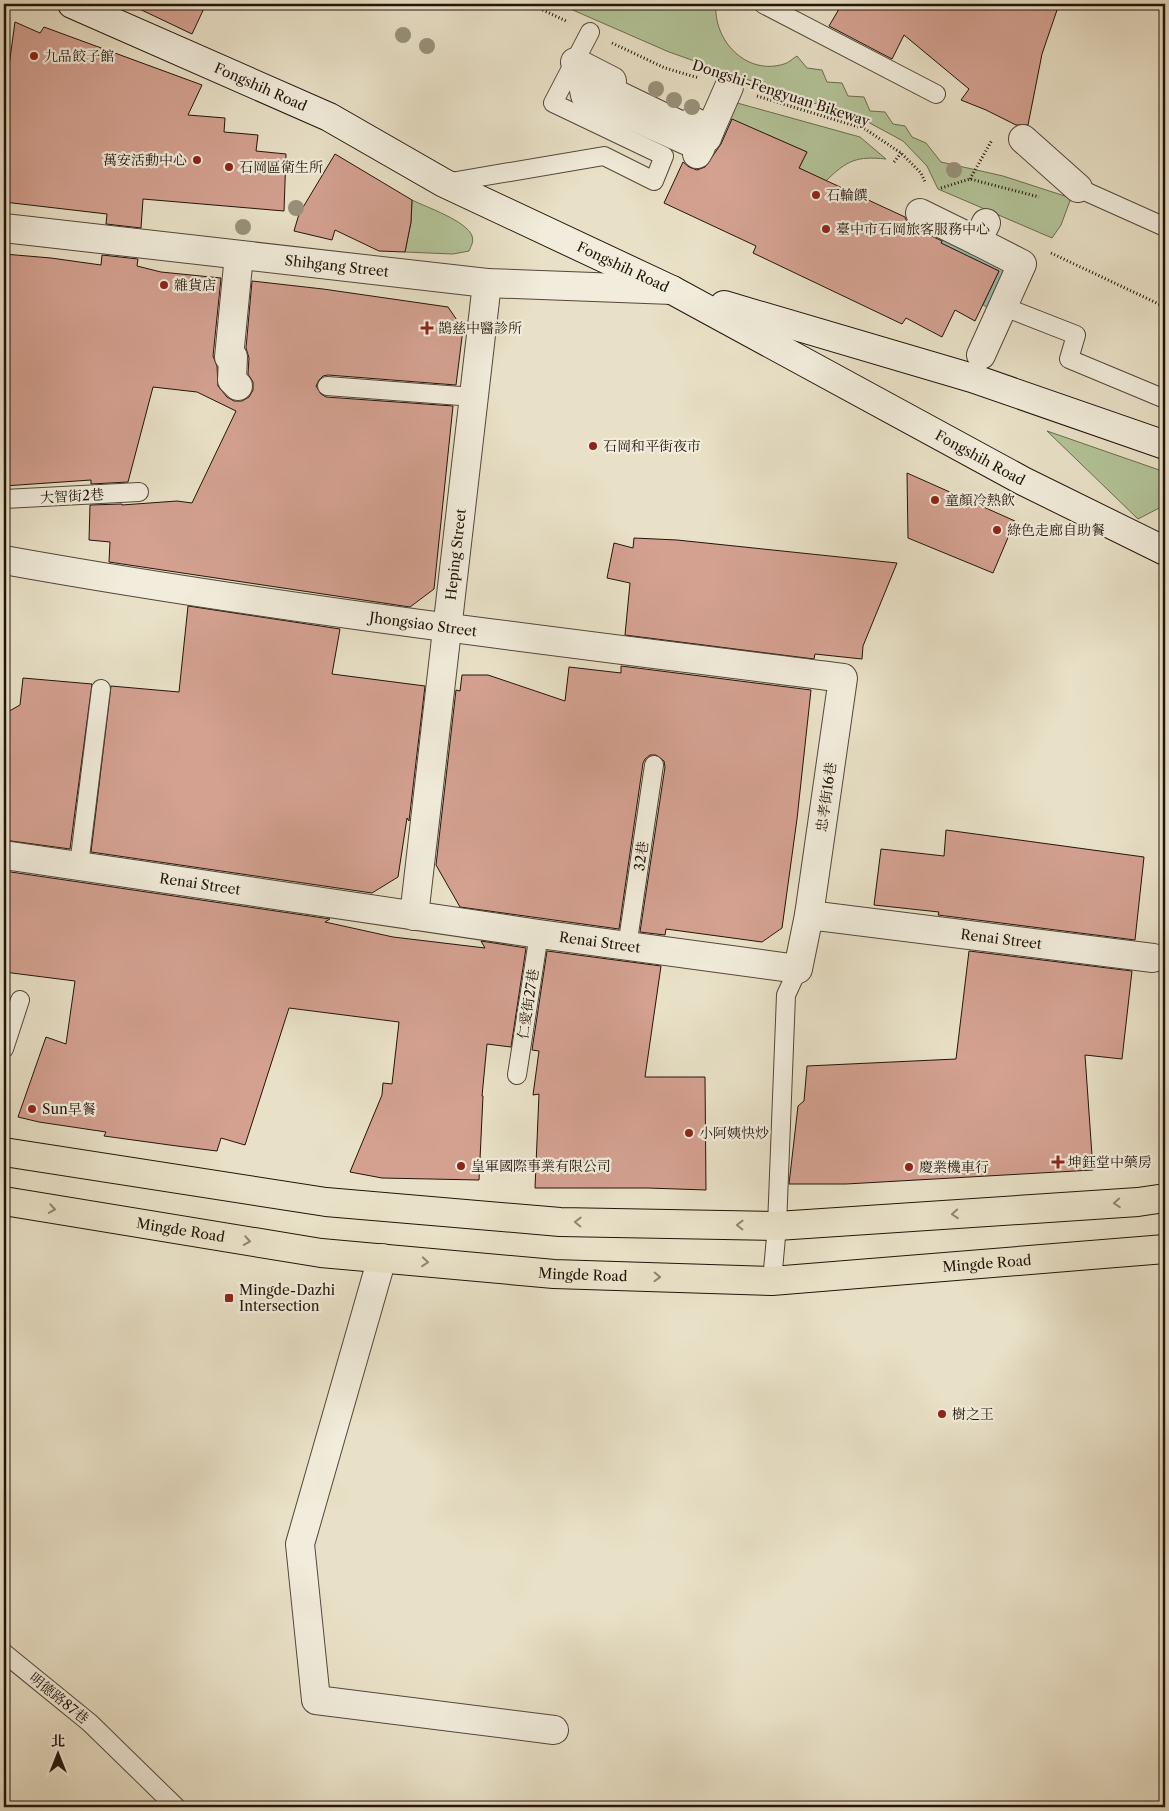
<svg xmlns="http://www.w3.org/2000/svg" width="1169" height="1811" font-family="'Libre Caslon Text','Noto Serif TC',serif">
	<rect width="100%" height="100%" fill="#e9e1c7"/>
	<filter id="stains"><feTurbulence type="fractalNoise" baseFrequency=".004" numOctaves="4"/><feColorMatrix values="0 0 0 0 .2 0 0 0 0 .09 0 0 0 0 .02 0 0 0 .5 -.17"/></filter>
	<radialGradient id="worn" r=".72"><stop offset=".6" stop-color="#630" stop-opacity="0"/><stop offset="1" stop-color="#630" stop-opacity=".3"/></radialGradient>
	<path fill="#b3c398" stroke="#6b6c50" d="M559,4H716C713,40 746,76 784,64C789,63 793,58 797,56L807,68L822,70L827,82L842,83L848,96L864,97L870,111L885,112L893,124L905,126L912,137L926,143L941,162L1003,176L1071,198L1061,225L1052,238L938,189L927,166L903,141L868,122L669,52Z
		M730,101L860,137L886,159C857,156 847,160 826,181L799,168L807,152L723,116Z
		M412,200C426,207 467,221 472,236C474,242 471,246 469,251L453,254L405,252L411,222Z
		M1047,431L1165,472V505L1138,519Z"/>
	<path fill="#97beb3" stroke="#697a6f" d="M944,236L1014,269L994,311L983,305L999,271L941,243Z"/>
	<path fill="#d4a191" stroke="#231409" d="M129,4H206L192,34Z
		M842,4H1039L1057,10L1042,54L1028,125H1016L986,110L961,100L969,89L904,35L892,59L829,26Z
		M15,22L40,33L44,27L202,85L188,115L225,118L224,132L258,135L256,151L286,154L284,211L143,199L141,228L106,224L107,214L4,202V102Z
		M732,119L807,152L799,168L905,217L907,222L913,227L942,241L941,243L999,271L975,321L955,310L942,337L906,318L902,324L753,253L756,246L664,203L683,162L689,167L697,170L705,167L721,144Z
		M335,154L412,200L411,222L405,252L379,251L335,230L332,240L294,231L299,214Z
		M4,254L51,258L101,265L102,255L138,259L137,266L161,272L221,278L213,356L217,366L218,386L227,397L234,401H242L249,397L253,390V382L248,374L249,358L246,348L252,281L323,289L448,307L463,329L456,385L328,375L323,376L319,380L316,386L321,394L326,397L453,406L434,589L410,607L109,562L110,542L89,540L90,505L122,504V505L177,501L192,503L236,411L197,392L153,387L128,482L91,484V480L4,486Z
		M907,473L1015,521L993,573L908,538Z
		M634,538L677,540L897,563L863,646L862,659L815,654L814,659L625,635L630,583L607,578L614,543L633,548Z
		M188,606L340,629L332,674L425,686L409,821L407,818L398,877L372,893L91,852L111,686L179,692Z
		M621,666L811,690L797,819L782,928L762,942L666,929L665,935L640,932L665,767L664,761L656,755H650L645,759L643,763L619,929L460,907L436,865L456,690L460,691L462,675H488L565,701L569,667L621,673Z
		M23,678L92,684L70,849L4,840V714L20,705Z
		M946,830L1144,857L1135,940L938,915L939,912L874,905L881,849L944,856Z
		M4,871L330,919L325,922L393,937L485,948L481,941L526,948L511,1047L487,1044L482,1096H483L479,1180L382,1178L350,1172L382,1095L383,1083L392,1084L399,1022L289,1008L245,1145L221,1138L217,1151L177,1146L104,1136L106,1132L39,1122L18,1117L46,1037L66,1044L75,981L4,972Z
		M547,951L661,966L645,1077H705L706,1190L648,1188H535L539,1094L533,1095L539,1051L532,1050Z
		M969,951L1132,971L1122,1059L1085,1055L1093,1170L846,1184H789L798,1106L804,1101L807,1066L956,1059Z"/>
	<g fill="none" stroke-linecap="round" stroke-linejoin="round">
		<defs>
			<path id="lane" d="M763,4L936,94
				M445,183L604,156L654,181L664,156L553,103L590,32
				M1078,188L1165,227
				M1002,306L1076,335L1069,359L1165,399
				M327,386L474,397
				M4,499L139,492
				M79,865L101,689
				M627,947L654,765
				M4,1049L20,1000
				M517,1075L539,934
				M772,1281L777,1226L786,995L798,969
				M4,1653L90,1723L176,1807"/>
			<g id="street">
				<path d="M575,62L612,81"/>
				<path d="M693,121L710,130L729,87"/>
				<path d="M1023,139L1078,188"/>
				<path d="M697,154L701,147L585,95L583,85L587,82L593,83L707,138L710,130"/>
				<path d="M920,213L977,241"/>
				<path id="s1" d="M4,228L487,283L672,290"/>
				<path d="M981,355L1022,264L977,241L986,223"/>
				<path d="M238,386L232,380L233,357H229L239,255"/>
				<path id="s2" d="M4,560C282,610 563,642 843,678L809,915"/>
				<path id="s3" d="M4,855L539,934L798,969L809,915L1153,958"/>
				<path id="s4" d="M414,916L487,283"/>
				<path d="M382,1258L300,1544L316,1700L554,1730"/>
			</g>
			<g id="secondary">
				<path id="s5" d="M72,4L329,117L444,183L672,290L1023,481L1165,551"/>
				<path d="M724,305L972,378L1165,445"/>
			</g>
			<g id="primary">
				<path d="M4,1152L326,1202L560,1222L777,1226L1138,1202L1165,1198"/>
				<path id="s6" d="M4,1201L321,1253L554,1274L772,1281L1165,1249"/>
			</g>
		</defs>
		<use href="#lane" stroke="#544738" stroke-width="20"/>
		<use href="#street" stroke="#544738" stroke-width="30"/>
		<use href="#secondary" stroke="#231409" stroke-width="30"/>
		<use href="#primary" stroke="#231409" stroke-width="30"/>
		<path stroke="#231409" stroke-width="3" stroke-dasharray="1 2.5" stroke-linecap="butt" d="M530,4L566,21
			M612,43L665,68L699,78
			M757,96L865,129L901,153L921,173L925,182
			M894,162L901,153
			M970,179L992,140
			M941,188L970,179L1039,197
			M1051,253L1165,307"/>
		<use href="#lane" stroke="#f1ecdb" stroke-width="18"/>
		<use href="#street" stroke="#f1ecdb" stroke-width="28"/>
		<use href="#secondary" stroke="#f1ecdb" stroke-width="28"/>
		<use href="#primary" stroke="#e9e1c7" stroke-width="28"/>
	</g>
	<g fill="#98927a">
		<circle cx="403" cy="35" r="8"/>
		<circle cx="427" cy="46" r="8"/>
		<circle cx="656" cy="89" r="8"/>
		<circle cx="674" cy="100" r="8"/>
		<circle cx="692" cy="107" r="8"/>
		<circle cx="954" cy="170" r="8"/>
		<circle cx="296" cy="208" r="8"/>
		<circle cx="243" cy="227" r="8"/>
	</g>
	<defs><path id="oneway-chevron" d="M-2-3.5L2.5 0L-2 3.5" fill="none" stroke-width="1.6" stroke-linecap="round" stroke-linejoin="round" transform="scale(1.25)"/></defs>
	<g stroke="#908572">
		<use href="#oneway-chevron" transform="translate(1117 1203) rotate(176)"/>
		<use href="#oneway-chevron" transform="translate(52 1209) rotate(9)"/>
		<use href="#oneway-chevron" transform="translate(955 1214) rotate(176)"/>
		<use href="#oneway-chevron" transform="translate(578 1222) rotate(-179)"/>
		<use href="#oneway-chevron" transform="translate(740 1225) rotate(-179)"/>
		<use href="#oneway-chevron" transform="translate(247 1241) rotate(9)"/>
		<use href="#oneway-chevron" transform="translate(425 1262) rotate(5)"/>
		<use href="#oneway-chevron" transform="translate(657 1277) rotate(2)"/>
	</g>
	<g fill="#8f2418" stroke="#f1ecdb" stroke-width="2">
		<circle cx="34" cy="56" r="5"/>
		<circle cx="197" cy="160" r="5"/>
		<circle cx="229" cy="167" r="5"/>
		<circle cx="816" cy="195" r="5"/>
		<circle cx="826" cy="229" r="5"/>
		<circle cx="164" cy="285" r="5"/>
		<path d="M424.5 320.5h5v5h5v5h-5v5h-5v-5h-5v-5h5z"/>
		<circle cx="593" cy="446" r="5"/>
		<circle cx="935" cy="500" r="5"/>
		<circle cx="997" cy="530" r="5"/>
		<circle cx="32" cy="1109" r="5"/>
		<circle cx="689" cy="1133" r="5"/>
		<path d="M1055.5 1154.5h5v5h5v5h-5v5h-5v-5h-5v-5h5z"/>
		<circle cx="461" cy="1166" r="5"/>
		<circle cx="909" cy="1167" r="5"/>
		<rect x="224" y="1293" width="10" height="10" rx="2.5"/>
		<circle cx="942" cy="1414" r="5"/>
	</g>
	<g text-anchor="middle" stroke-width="4.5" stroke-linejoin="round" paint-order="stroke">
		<g font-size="14" fill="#231409" stroke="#f1ecdb" text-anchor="start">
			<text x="44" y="61">九品餃子館</text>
			<text x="187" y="165" text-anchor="end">萬安活動中心</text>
			<text x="239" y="172">石岡區衛生所</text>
			<text x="826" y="200">石輪饌</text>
			<text x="836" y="234">臺中市石岡旅客服務中心</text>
			<text x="174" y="290">雜貨店</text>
			<text x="438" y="333">鵲慈中醫診所</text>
			<text x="603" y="451">石岡和平街夜市</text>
			<text x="945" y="505">童顏冷熱飲</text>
			<text x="1007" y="535">綠色走廊自助餐</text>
			<text x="42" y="1114">Sun早餐</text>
			<text x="699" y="1138">小阿姨快炒</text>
			<text x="1068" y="1167">坤鈺堂中藥房</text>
			<text x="471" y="1171">皇軍國際事業有限公司</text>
			<text x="919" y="1172">慶業機車行</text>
			<text x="239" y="1295">Mingde-Dazhi<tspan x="239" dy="16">Intersection</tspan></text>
			<text x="952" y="1419">樹之王</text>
		</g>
		<g font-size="14" fill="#231409" stroke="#f1ecdb">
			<text dy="5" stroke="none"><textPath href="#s5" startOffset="206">Fongshih Road</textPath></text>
			<text transform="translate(781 93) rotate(18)" y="5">Dongshi-Fengyuan Bikeway</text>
			<text dy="5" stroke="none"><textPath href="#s1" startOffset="335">Shihgang Street</textPath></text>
			<text dy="5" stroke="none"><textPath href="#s5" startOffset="611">Fongshih Road</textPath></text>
			<text dy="5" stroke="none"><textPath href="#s5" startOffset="1016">Fongshih Road</textPath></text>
			<text transform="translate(72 496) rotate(-3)" y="5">大智街2巷</text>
			<text dy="5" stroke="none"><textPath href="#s4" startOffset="364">Heping Street</textPath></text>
			<text dy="5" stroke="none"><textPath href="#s2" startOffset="424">Jhongsiao Street</textPath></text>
			<text transform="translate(826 797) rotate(-82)" y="5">忠孝街16巷</text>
			<text transform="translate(641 856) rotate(-82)" y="5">32巷</text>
			<text dy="5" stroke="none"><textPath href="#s3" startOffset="198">Renai Street</textPath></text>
			<text dy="5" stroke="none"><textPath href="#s3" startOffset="1051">Renai Street</textPath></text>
			<text dy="5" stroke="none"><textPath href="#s3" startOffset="602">Renai Street</textPath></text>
			<text transform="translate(528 1004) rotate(-81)" y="5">仁愛街27巷</text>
			<text dy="5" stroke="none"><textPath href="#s6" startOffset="179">Mingde Road</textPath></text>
			<text dy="5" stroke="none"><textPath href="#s6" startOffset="989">Mingde Road</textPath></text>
			<text dy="5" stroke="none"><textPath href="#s6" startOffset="584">Mingde Road</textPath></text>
			<text transform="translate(59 1698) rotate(39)" y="5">明德路87巷</text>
		</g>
	</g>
	<rect width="1169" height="1811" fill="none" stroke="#e9e1c7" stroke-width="20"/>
	<rect x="5" y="5" width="1159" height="1801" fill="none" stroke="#231409" stroke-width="2.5"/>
	<rect x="10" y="10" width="1149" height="1791" fill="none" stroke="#231409"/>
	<g transform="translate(58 1754)" stroke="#f1ecdb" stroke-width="4" paint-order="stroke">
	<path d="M0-4L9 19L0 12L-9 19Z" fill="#231409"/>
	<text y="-8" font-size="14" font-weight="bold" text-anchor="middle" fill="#231409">北</text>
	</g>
	<rect width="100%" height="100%" filter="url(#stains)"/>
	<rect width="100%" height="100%" fill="url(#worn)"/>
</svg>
